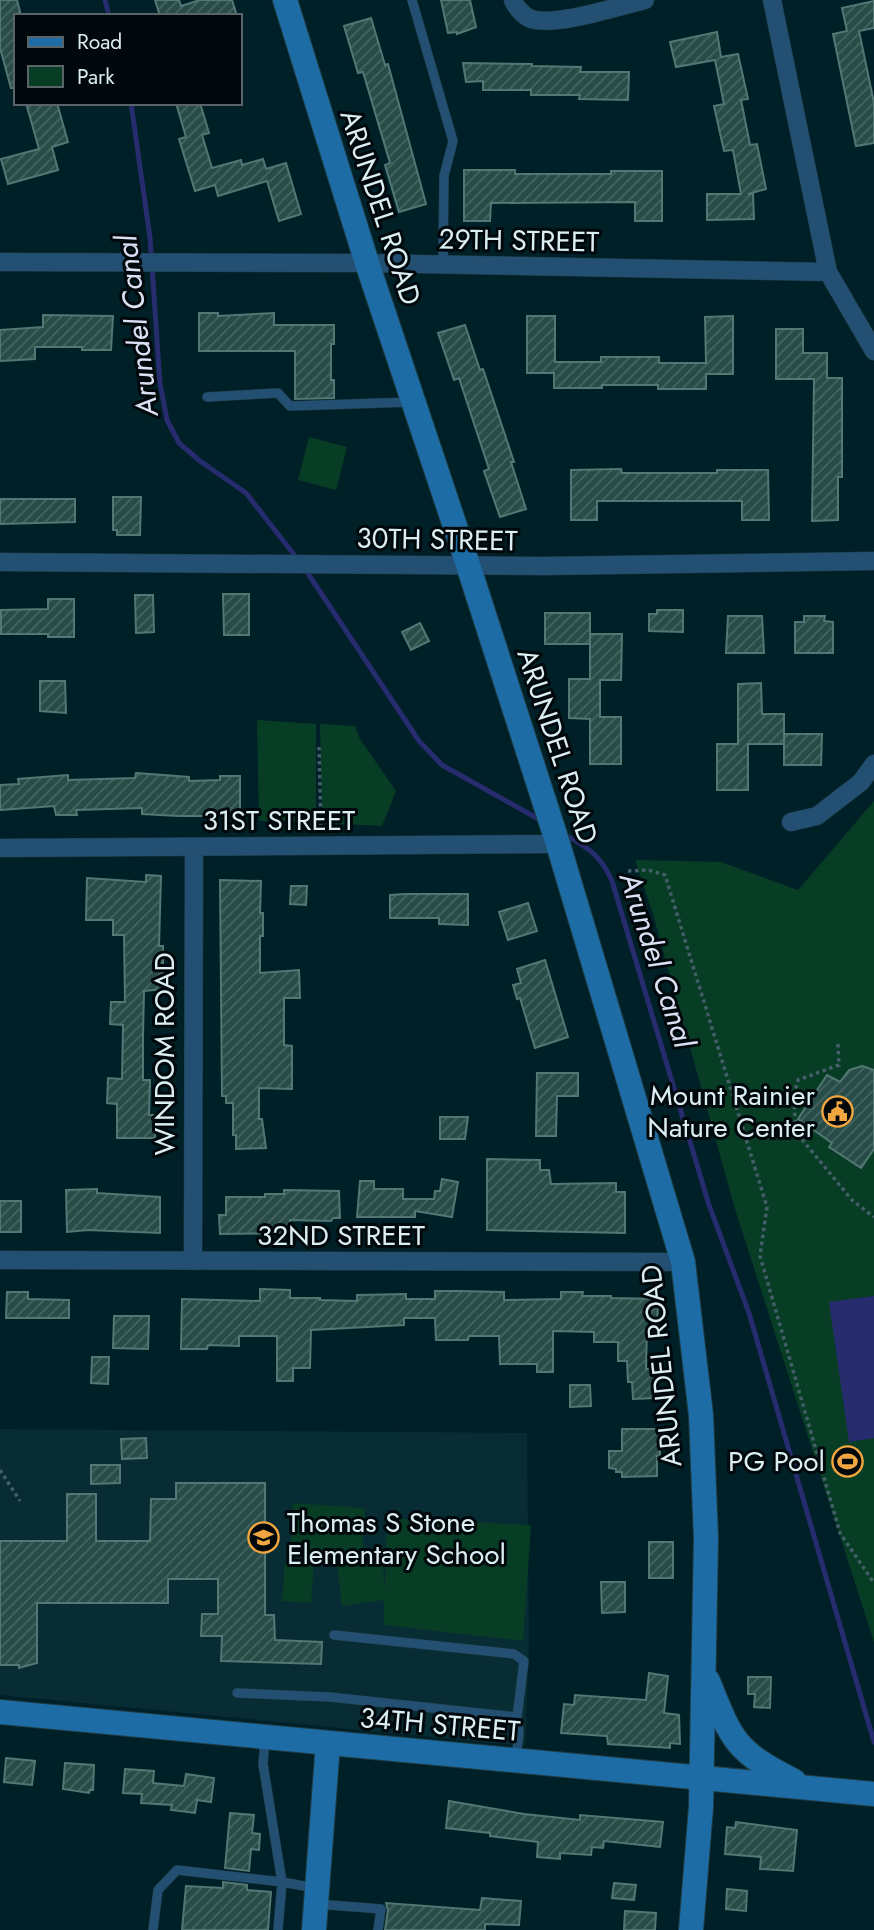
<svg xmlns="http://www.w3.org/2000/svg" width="874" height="1930" font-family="Jost,sans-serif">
	<defs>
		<pattern id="building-hatch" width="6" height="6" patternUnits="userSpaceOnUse" patternTransform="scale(1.75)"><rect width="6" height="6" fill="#284c48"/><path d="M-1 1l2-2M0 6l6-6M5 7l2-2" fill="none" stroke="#476663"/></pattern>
	</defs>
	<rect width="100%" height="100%" fill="#002028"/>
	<path fill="#082c34" d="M0,1429L527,1433L529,1644L525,1746L0,1695Z"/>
	<path fill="#083d25" d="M309,437L347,447L336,490L298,480Z
		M257,720L316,724V821H259Z
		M320,724L355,726L360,739L396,791L382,826L322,823Z
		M874,801V1642L735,1209L652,911L635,860L721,862L798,890Z
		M293,1503L365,1508L362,1558L290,1554Z
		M387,1518L531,1525L523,1641L384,1625V1600L342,1606L337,1564L382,1558L385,1589Z
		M285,1563L314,1565L311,1603L282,1601Z"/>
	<path fill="#262c6d" d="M874,1296V1438L849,1442L829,1302Z"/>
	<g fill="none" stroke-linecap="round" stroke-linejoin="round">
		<path stroke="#262c6d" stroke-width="5" d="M105,0L109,16
			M131,103L150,238L160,383L167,420L179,443L200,461L246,493L299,561
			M305,569L419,741L442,765L542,821
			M562,833C588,848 600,854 612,881L709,1205L749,1313L874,1742"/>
	</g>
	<path fill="url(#building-hatch)" stroke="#537873" stroke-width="2" d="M0,0H17L21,16H16V88H11L0,48Z
		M155,0H179L181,6L200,0H232L237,16H160Z
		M441,0H470L476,27L457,34V32L448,33Z
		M874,1V28L859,31L874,103V143L856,146L833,34L847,31L842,8Z
		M371,18L385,65L388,64L426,204L399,212L385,165L390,163L363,72L358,73L344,26Z
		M717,32L721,57L738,54L748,99L741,100L750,145L757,144L766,189L748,194H753L754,219L707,220V194H741L733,150L724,151L714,106L724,104L715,60L676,67L670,42Z
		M463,63L532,64V66L581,67L580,72H629L628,100L579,99L580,95H531V90H483V81L466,82Z
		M26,103H57L68,142L52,147L58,170L8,184L1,159L39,149Z
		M176,103H200L209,133L202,135L212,168L241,160L242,165L263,159L266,169L286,163L301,214L279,221L267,181L218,196L215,185L195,191L179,139L186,137Z
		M464,170H515V174H611V171H662V221H635V202L491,203L490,221H464Z
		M199,313H218V316L274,313V325H334V344H331V380H334V398L295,399V351H199Z
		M43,315L113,316L111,350H82V347H35V359L0,361V330L43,327Z
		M527,316H555V362H601V357H659V363H706L705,317L733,316V374H706V389H658V385H602V388H554V373H527Z
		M465,325L480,370L483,369L514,462H511L526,509L500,517L484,471L489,469L459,378L454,380L438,333Z
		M776,329H803V353H827V378H842V477H838V520L812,521L814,379H776Z
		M621,469L622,473H717V470H768L769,520H742V501H597V520H571V470Z
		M113,497H141L140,535H117V530H113Z
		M0,499H75V522L0,524Z
		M223,594H249V635H224Z
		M135,595H153L154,632L136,633Z
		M48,599H74V637H48V634H1V610L48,609Z
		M657,610H683V632L649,631V614H657Z
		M545,613H590V644H545Z
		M728,616H762L764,653H726Z
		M804,616H825L824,621L833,622V653H795V622H804Z
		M420,623L429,641L411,650L402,632Z
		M590,634H622L621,680H600V717H621V764H590V719L569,718V679H590Z
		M40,681H65L66,713L40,711Z
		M761,683L762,714H784V744H748V790H717V744H738V684Z
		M784,734H822L821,765H784Z
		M136,773L189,777V781L220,780V776H240V811H235L234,816H179L142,814V808L76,810L77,815H56L54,806L0,810V785L19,784L18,779L68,775V780L135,778Z
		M146,875L161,876L159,946H163V989L144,991L143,1035V1080H150L149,1115H155V1138H117V1104L107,1103L108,1078L122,1079L123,1025L110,1024L111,1002H125L124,935H113V920H86L87,878L146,882Z
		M220,880L261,881L260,913H263V936H260V973L299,970L300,998H284V1045L292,1046V1089L259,1088V1119H262L266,1148L236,1149V1135H233V1103H226V1096H222Z
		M291,886H307L306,905L290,904Z
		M405,894H468V925L439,924V918H390V895Z
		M528,903L537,931L508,940L499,912Z
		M545,960L568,1037L535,1048L520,998L517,999L513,985L521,983L517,969Z
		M862,1066L874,1070V1149L861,1168L829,1147L832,1143L798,1119L827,1075L840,1082L849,1070Z
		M537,1073H578V1096H557L556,1136H536Z
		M440,1117H468L465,1139H440Z
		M487,1159L540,1160V1170H549L551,1184L616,1183V1192H625V1233L487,1230Z
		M442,1179L458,1182L452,1217L415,1211V1217H357L360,1181H374V1189H403V1199H434L435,1191H440Z
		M97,1189V1193L160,1197V1233L88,1230L67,1232L66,1190Z
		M284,1190L339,1191L340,1218H333L331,1221L290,1220L288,1233L220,1234L219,1215H226V1197H265V1194H284Z
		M0,1201H21V1232H0Z
		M260,1289L290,1290V1298H320V1300L357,1301V1295L406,1294V1299H435V1291H457L504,1292V1300L561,1299V1292H583L582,1296H611V1298L658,1299L657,1327H647L646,1369H656V1398L633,1399L632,1382H628L627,1361H618V1342H594V1332L553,1331V1372H537V1364H500L499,1336H469L468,1340H436L435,1318H404V1325L311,1330L310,1368H293V1381H277V1336H239V1346L208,1345L207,1349H181L182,1299L260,1301Z
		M7,1292H28V1299L69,1300V1318H6Z
		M114,1316H149L148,1349L113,1348Z
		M92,1357H109L108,1384L91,1383Z
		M570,1385H590L591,1406L570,1407Z
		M622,1429H660V1456H657V1476L622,1477V1472H616V1469L609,1468V1451H622Z
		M146,1438L147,1458L122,1459L121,1439Z
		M91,1465H120V1483L91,1484Z
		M176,1483H265V1615H274L275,1640L322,1642L321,1664L221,1661L222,1636H201L202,1614H218V1579H168V1603H37V1663L19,1668V1665H0V1541H67V1494H96V1541H150L151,1499H176Z
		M649,1542H673V1578H649Z
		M601,1582H625V1612L602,1613Z
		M649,1673L668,1676L664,1713L679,1715L680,1744L670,1743V1748L608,1744L607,1736L561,1733L564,1704L574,1705L575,1695L646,1700Z
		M748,1677H771L770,1708L754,1707L755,1694H748Z
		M6,1758L35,1761L32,1785L4,1782Z
		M65,1763L94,1765L93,1790H90L89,1793L63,1789Z
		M125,1769L154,1771L153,1783L184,1786L186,1774L214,1778L211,1802L197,1800L195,1813L171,1810L172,1805L141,1803L142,1794L123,1793Z
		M449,1801L524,1814L580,1820V1815L663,1822L660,1847L604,1841L603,1848L592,1847L591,1855L560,1853V1859L537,1857L538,1842L490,1836V1833L446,1828Z
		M230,1813L254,1815L252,1833L260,1834L259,1850L251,1849L249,1871L225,1868Z
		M736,1822L797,1830L793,1871L760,1869L761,1857L725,1854L727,1827L735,1828Z
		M223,1882L247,1885V1890L271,1892L268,1930H182L186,1886L223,1888Z
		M614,1883L636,1885L634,1900L612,1898Z
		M727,1889L747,1891L746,1911L726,1909Z
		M482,1898L521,1901L519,1925L485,1924V1930H385L388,1910L386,1903L480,1910Z
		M625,1911L656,1913L655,1930H624Z"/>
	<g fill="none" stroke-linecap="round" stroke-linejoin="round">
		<defs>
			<path id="lane" d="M412,0L453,141L444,176L443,264
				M207,397L278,393L290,406L412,402
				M334,1635L514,1654L524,1661L517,1717L519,1732L516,1759
				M237,1693L330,1697L517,1717
				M265,1739L263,1764L282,1882L315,1888
				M317,1904L381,1909L378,1930
				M153,1930L158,1890L177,1870L282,1882L278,1930"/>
			<path id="street" d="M513,0C517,9 522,15 531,19C555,27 619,6 645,0
				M772,0L828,272L874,351
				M0,262L367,263L828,272
				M0,562L545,566L874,561
				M791,822L817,816L861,782L874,764
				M0,848L558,844
				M0,1260L683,1262
				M193,1261L194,847"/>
			<path id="secondary" d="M285,0L367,263L468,565L558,844L683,1262L701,1415L706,1538L701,1807L691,1930
				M708,1681C732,1741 735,1751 794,1781
				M0,1712L874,1794
				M314,1930L328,1743"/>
		</defs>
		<use href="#lane" stroke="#1f3d44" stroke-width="10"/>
		<use href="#street" stroke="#1f3d44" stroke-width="19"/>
		<use href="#secondary" stroke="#1f3d44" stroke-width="26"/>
		<path stroke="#435f67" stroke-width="3.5" stroke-dasharray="3.5 3.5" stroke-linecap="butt" d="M319,747L321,829
			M628,871L648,870L665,875L767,1207L760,1256L840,1533L874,1583
			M838,1044L839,1065L798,1080L794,1094L795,1118L800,1137L852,1200L874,1217
			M0,1470L20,1501"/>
		<use href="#lane" stroke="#234f73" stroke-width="9"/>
		<use href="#street" stroke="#234f73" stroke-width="18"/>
		<use href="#secondary" stroke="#1d6ca5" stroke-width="24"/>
	</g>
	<defs>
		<symbol id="civic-ring" viewBox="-11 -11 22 22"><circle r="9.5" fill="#00080b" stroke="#f1a640" stroke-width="1.5"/><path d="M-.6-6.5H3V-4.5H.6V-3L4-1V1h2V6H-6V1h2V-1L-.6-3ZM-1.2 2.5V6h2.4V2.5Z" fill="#f1a640"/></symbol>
		<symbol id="stadium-ring" viewBox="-11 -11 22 22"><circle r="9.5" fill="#00080b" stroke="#f1a640" stroke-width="1.5"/><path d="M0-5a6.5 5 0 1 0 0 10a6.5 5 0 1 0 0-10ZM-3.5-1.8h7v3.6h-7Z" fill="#f1a640"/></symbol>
		<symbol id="school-ring" viewBox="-11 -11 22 22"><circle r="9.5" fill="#00080b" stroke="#f1a640" stroke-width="1.5"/><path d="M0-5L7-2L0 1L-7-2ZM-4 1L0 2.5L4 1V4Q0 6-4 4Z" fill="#f1a640"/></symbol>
	</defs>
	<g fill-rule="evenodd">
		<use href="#civic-ring" x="820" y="1094" width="35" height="35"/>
		<use href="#stadium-ring" x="830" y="1444" width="35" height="35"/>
		<use href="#school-ring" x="246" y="1520" width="35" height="35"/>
	</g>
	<g text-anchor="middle" stroke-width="6" stroke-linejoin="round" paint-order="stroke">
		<g font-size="28" fill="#dbeef3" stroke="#00080b">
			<text transform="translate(381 207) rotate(72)" y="10">ARUNDEL ROAD</text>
			<text transform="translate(519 240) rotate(1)" y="10">29TH STREET</text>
			<text transform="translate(437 539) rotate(1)" y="10">30TH STREET</text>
			<text transform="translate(558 746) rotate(72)" y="10">ARUNDEL ROAD</text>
			<text x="279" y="830">31ST STREET</text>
			<text transform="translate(164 1054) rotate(-90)" y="10">WINDOM ROAD</text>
			<text x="341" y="1245">32ND STREET</text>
			<text transform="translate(661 1366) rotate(-96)" y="10">ARUNDEL ROAD</text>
			<text transform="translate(440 1724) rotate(5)" y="10">34TH STREET</text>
		</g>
		<g font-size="28" fill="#dbeef3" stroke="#00080b" text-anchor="end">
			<text x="815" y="1105">Mount Rainier<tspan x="815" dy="32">Nature Center</tspan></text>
			<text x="825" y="1471">PG Pool</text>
			<text x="287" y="1532" text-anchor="start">Thomas S Stone<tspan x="287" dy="32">Elementary School</tspan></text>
		</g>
		<g font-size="30" font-style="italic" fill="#dbe0f4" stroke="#00080b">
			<text transform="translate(137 326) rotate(-97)" y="10">Arundel Canal</text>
			<text transform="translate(657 960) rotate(72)" y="10">Arundel Canal</text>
		</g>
	</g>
	<rect x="14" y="14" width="228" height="91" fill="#00080b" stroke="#586468" stroke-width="2"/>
	<rect x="28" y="37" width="35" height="10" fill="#1d6ca5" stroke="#586468" stroke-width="2"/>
	<text x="77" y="49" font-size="21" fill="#dbeef3">Road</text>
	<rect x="28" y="66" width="35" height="21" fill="#083d25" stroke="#586468" stroke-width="2"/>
	<text x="77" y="84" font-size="21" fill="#dbeef3">Park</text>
</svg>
